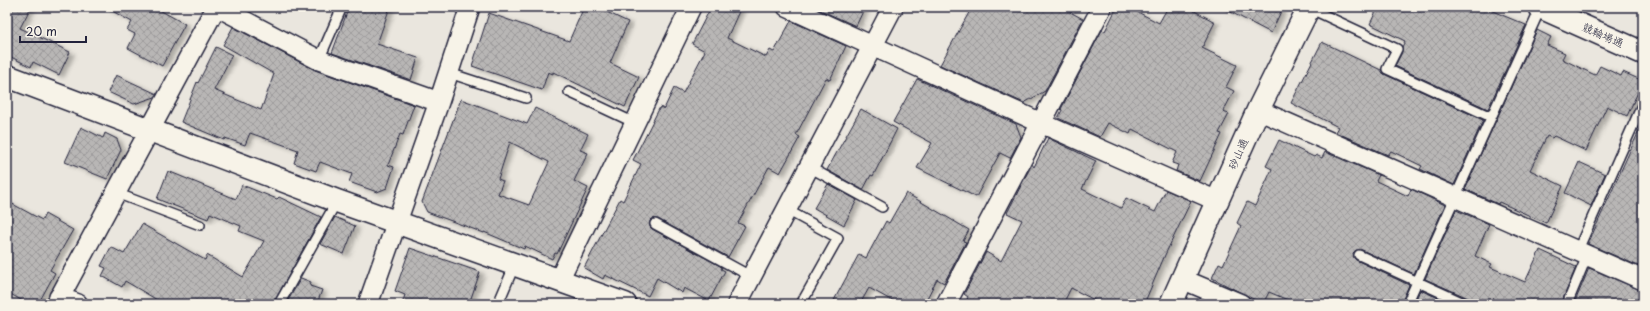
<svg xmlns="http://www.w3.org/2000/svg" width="1650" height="311" font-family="'Playpen Sans','Klee One',sans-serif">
	<defs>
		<pattern id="building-cross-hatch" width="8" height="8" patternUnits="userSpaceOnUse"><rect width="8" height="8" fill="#b8b6b5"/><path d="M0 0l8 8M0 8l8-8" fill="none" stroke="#9e9c9d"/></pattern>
		<filter id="shadow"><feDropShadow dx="4.5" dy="2.5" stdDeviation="2" flood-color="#0004"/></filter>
	</defs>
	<rect width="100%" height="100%" fill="#eae6de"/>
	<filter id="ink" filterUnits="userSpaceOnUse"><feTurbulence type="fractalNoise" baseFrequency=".025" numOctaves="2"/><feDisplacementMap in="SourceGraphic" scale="8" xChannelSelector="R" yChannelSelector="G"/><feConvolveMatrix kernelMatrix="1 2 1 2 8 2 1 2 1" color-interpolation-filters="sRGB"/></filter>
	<g filter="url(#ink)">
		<path fill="url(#building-cross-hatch)" stroke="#22223b" fill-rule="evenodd" filter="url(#shadow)" d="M7,7H31L20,28L70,52L59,75L33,62L31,67L7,55Z
			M105,7H154L185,24L162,66L128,48L135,34L127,30L132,22Z
			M349,7H390L377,44L418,58L411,80L332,53Z
			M584,7H596L628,22L610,63L639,77L625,107L553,72V74L548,72L542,90L472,66L489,13L569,41Z
			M711,7H741L727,38L766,57L770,50L774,52L791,21L846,46L830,80L826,78L796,135L800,137L780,173L769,167L738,223L745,226L728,257L658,219H652L650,221V227L652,229L722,267L721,269L725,271L709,301L684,288L682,293L657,278L648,296L605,275L603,279L584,268L620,199L623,201L641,164L633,160L660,107L664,109L674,88L683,93L705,51L692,44Z
			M813,7H865L856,26Z
			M972,7H1061L1083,19L1045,91L1024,103L940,65Z
			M1117,7H1128L1159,23L1168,7H1187L1215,22L1202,48L1237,65L1226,87L1234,91L1223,112L1229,114L1219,133L1222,134L1200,181L1176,171L1178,165L1172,163L1177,152L1132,129L1130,134L1108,123L1100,137L1058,118L1062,110L1061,109L1102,30L1105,31Z
			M1221,7H1283L1271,33Z
			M1378,7H1483L1526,25L1488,109L1395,66L1402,52V47L1405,41L1370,24Z
			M233,27L315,70L414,105L403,135L400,134L388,165L394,167L387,188L377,192L349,182L352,174L320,162L316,171L294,163L298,150L250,133L245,145L225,138L224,140L181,122L197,82L198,83L216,47L232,55L214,90L261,110L274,74L223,45Z
			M1537,30L1551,37L1547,45L1565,53L1562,59L1595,75L1600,66L1621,76L1623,72L1643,81L1627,116L1607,106L1586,151L1554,136L1552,138L1547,136L1530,170L1563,186L1546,223L1499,202L1498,204L1465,189Z
			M1322,42L1381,70L1384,74L1483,120L1454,185L1420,169L1422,166L1391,151L1388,155L1335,132L1338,127L1291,103Z
			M116,75L157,94L155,97L134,104L108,92Z
			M917,79L1016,124L1021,137L1010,158L1000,153L976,197L917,168L932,143L893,122Z
			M461,99L527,124L535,108L588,134L580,150L588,153L574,181L588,188L557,254L555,253L552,259L525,246L524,249L484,232V233L427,212L422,202ZM510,142L549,162L529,205L498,194L503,181L498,179Z
			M861,109L897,129L873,176L871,175L863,190L827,170Z
			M1643,122V268L1588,244Z
			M81,127L103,138L105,133L117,139L121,150L107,179L65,162Z
			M1048,138L1096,161L1082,189L1121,208L1126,198L1155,212L1166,190L1191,201L1165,255L1144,304H1102L1071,288L1063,304H965L968,297L964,294L986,252L1001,261L1022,220L1007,213L1032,164L1034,167Z
			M1279,140L1314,157L1316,155L1322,158L1325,152L1379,175L1376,181L1408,196L1411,189L1445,205L1414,274L1362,250H1356L1353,253L1354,258L1356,260L1409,285L1401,304H1297L1269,292L1263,304L1212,278L1219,263L1223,265L1241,226L1237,223L1247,202L1255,206L1272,169L1266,166Z
			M1579,162L1605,174L1591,206L1565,193Z
			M168,171L236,199L242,185L277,199L279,197L321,217L273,304H164L125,281L122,287L102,276L106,268L101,266L111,247L124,254L142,224L205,260L207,255L243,277L264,241L239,231L241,226L210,213L208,219L157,199Z
			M828,184L857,200L844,225L814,208Z
			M906,193L969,230L963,241L966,242L944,283L937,279L924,304H898L869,288L860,304H832L859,254L866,258L886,221L889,223Z
			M7,201L42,220L45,214L73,230L50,270L55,273L38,304H28L7,292Z
			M1456,210L1489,224L1475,256L1492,264L1490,267L1525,282L1540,250L1576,267L1561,304H1482L1425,279Z
			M335,217L355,226L344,254L320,244Z
			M410,248L480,272L469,304H402L405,295L395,291Z
			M1589,268L1643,291L1637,304H1574Z
			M301,278L311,282L310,286L322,290L317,304H286Z
			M1420,290L1448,302L1447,304H1414Z"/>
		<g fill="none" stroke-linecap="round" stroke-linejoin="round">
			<defs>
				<path id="service" d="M1309,8L1397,49L1387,69L1491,117
					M319,60L342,7
					M449,73L526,98
					M569,92L635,123
					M809,167L882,207
					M116,193L200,225
					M787,210L838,238L801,304
					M655,224L752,277
					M1577,252L1643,103
					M1359,255L1466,304
					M279,304L337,201
					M498,304L515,264
					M1407,304L1541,7
					M1567,304L1587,256"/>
				<path id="minor" d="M218,7L319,60L439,102
					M787,7L1041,123L1217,201
					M1258,110L1643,280
					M1182,279L1241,304
					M559,280L691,7
					M59,297L78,304
					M56,304L216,7
					M368,304L439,102L470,7
					M737,304L893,7
					M946,304L1102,7"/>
				<path id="tertiary" d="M1540,7L1643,53
					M7,76L337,201L625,304
					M1171,304L1258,110L1309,7"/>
			</defs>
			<use href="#service" stroke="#22223b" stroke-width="12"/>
			<use href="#minor" stroke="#22223b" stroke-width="22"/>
			<use href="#tertiary" stroke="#22223b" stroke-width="25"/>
			<use href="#service" stroke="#f7f3e8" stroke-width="9"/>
			<use href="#minor" stroke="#f7f3e8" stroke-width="19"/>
			<use href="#tertiary" stroke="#f7f3e8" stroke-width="22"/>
		</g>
	</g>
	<g text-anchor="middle" stroke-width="3" stroke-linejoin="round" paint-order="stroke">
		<g font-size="11" fill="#22223b" stroke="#f7f3e8">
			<text transform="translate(1603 35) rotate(24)" y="4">競輪場通</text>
			<text transform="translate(1238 154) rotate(-66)" y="4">砂山通</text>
		</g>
	</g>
	<rect width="1650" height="311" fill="none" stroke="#f7f3e8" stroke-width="24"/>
	<rect x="12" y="12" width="1626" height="287" fill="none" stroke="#22223b" stroke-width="1.5" filter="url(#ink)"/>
	<path d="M20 36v6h66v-6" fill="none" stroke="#22223b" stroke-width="2"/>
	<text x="26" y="36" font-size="12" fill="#22223b" stroke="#f7f3e8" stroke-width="3" paint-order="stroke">20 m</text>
</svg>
